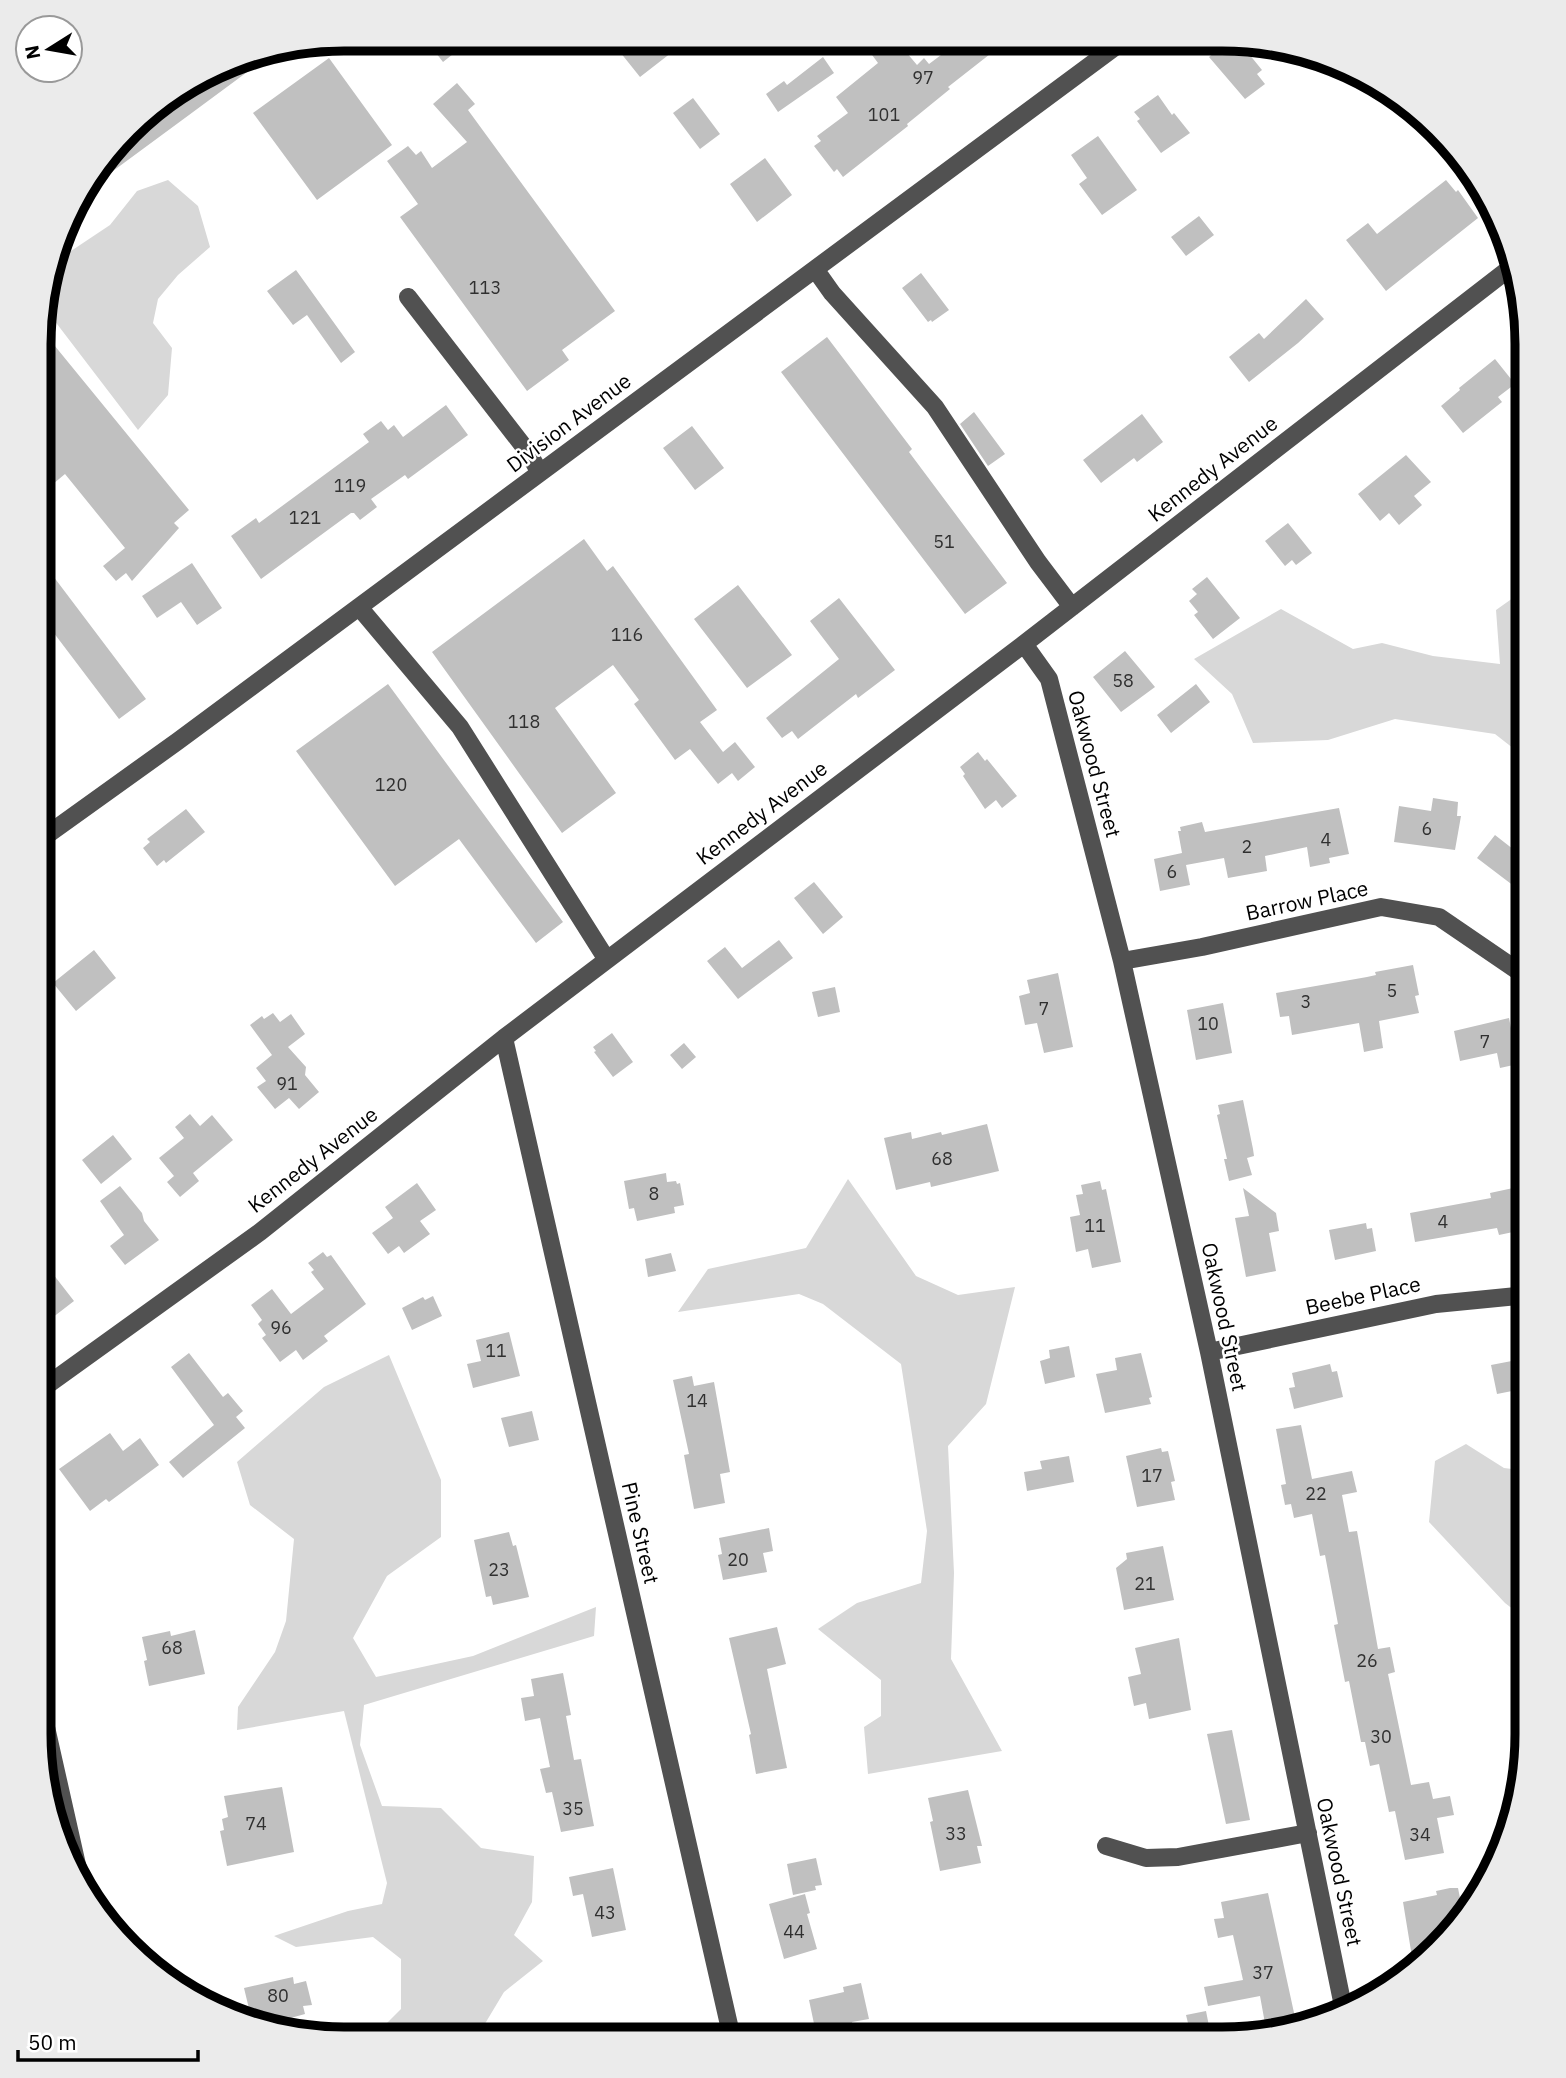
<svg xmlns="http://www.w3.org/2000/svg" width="1566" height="2078" font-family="'IBM Plex Sans',sans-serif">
	<rect width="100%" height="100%" fill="#fff"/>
	<path fill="#d8d8d8" d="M168,180L198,206L210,247L178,275L158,299L153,323L172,348L168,395L138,430L41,303L56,261L110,225L137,191Z
		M1527,588V759L1495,734L1395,719L1328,740L1253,743L1232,694L1194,659L1281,609L1353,649L1382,643L1433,656L1500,664L1496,610Z
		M848,1179L916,1276L958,1295L1015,1287L986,1404L948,1446L954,1573L951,1659L1002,1751L868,1774L864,1727L881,1716V1680L818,1629L857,1603L921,1583L927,1531L901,1364L823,1304L799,1294L678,1312L708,1269L806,1248Z
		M389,1355L441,1480V1537L387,1576L353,1638L376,1677L473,1656L596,1607L594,1636L364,1705L360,1745L382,1806L441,1808L481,1848L534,1856L532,1902L514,1935L543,1961L504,1992L477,2037H373L401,2009V1959L373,1937L296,1947L274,1936L348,1911L382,1904L387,1883L344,1711L237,1730L238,1707L275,1652L286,1621L294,1539L250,1505L237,1462L324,1387Z
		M1466,1444L1504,1468L1527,1471V1620L1505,1603L1429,1522L1435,1461Z"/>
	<path fill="#c0c0c0" d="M425,39H472L443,62Z
		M637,39H689L640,77L620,52Z
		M861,40H896L917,65L924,58L929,64L961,40H1008L948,87L950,89L907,124L908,126L843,177L837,169L834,172L814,146L821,141L817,136L848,113L836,97L878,63Z
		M1229,41L1236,50L1239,48L1246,56L1249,54L1262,70L1257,74L1265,84L1245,99L1209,57Z
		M262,52L266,58L189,115L94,185L89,180L143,114L245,55Z
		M823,57L834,73L778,112L766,94L784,81L787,85Z
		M329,58L392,145L317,200L253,113Z
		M457,83L475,104L468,110L615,311L562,350L569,360L527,391L400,217L418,204L387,161L408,146L416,155L421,151L432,168L467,142L433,104Z
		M1158,95L1172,115L1174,113L1190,133L1161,153L1137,121L1140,119L1134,112Z
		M693,98L720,134L700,149L673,113Z
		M1098,136L1137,190L1102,215L1079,184L1087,178L1071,155Z
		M765,158L792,195L757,222L730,184Z
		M1446,180L1456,192L1458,190L1478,218L1386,291L1346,240L1368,223L1377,234Z
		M1199,216L1214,235L1186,256L1171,237Z
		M296,270L355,352L341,363L307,315L293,325L267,291Z
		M921,273L949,310L932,322L931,320L928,322L902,288Z
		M1306,299L1324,319L1298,343L1249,382L1229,357L1259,333L1264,339Z
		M41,329L189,510L174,523L179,528L132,581L126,573L116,581L103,566L125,548L65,474L41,494Z
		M827,337L912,449L909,452L1007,583L965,614L781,372Z
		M1495,359L1515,384L1498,397L1502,402L1463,433L1441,406L1460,390L1459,388Z
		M446,405L468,435L408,479L405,475L371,499L377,507L360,520L354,513H351L261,579L231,536L256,518L259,523L369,442L363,434L381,421L388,430L394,425L403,437Z
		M974,412L1005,454L988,466L960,424Z
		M1142,414L1163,442L1137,462L1134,458L1101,483L1083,460Z
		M692,426L724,468L695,490L663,448Z
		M1406,455L1431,482L1414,496L1422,505L1399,525L1389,513L1380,521L1358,494Z
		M1288,523L1312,553L1296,565L1292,560L1285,566L1265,541Z
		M584,539L607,571L613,566L717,710L700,722L723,752L735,742L755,767L738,781L732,773L718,784L690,749L675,760L634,704L639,700L613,665L555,708L616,793L562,833L432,652Z
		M41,560L146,699L119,719L41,616Z
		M192,563L222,608L197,625L181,602L157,618L142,596Z
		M1207,577L1240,618L1213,639L1194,615L1198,612L1189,601L1197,594L1192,589Z
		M738,585L792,655L747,688L694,619Z
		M839,598L895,670L858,698L856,694L798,739L792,731L782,738L766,718L839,659L810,621Z
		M1125,651L1155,687L1121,712L1093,677Z
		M388,684L563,922L536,943L459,839L395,886L296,751Z
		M1196,684L1210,702L1171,733L1157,715Z
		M978,752L985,761L987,759L1017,796L1002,808L996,800L985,809L963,776L965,774L960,767Z
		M1433,798L1458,802L1457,816H1461L1455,850L1394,842L1399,806L1431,811Z
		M1339,808L1349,854L1329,858L1330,863L1310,867L1307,847L1265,856L1267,871L1228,878L1224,858L1186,865L1190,885L1160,891L1154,859L1182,853L1178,831H1181L1180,827L1202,822L1205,832Z
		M186,809L205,832L166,863L164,860L157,866L143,848L150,842L147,839Z
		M1495,835L1527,860V896L1477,858Z
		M814,882L843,917L823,934L794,898Z
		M779,940L793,958L738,999L707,961L725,947L742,968Z
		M94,950L116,978L76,1011L53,983Z
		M1413,965L1419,995L1415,996L1419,1013L1379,1021L1383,1048L1364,1052L1359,1023L1292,1035L1289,1016L1280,1017L1276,993L1367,977L1376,975L1375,972Z
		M1058,973L1073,1047L1044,1053L1037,1023L1025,1025L1019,996L1030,993L1027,980Z
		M835,987L840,1012L818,1017L812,992Z
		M1223,1003L1232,1053L1196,1060L1187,1010Z
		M273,1013L280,1022L291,1014L305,1034L288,1047L306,1067L305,1075L319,1092L299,1109L289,1098L275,1109L257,1087L266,1081L256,1068L272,1055L250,1025L262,1016L264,1019Z
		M1509,1018L1518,1064L1500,1068L1497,1053L1460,1061L1454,1031Z
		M612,1033L633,1062L613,1077L594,1052L596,1051L593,1047Z
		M684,1043L696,1057L682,1069L670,1055Z
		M1243,1100L1253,1149L1254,1156L1247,1158L1252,1175L1229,1181L1224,1159H1227L1217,1115L1220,1114L1218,1105Z
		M190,1114L200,1126L212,1115L233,1140L193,1173L199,1181L180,1197L167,1182L174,1176L159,1158L184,1138L175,1127Z
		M987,1124L999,1171L931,1187L930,1182L896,1190L884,1138L911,1132L912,1139L941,1132L942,1135Z
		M113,1135L132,1159L101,1184L82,1160Z
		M666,1173L667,1182L676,1181L677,1184L680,1183L684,1205L674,1207L675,1213L637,1221L634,1208L629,1209L624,1181Z
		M1100,1181L1102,1190L1106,1189L1121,1262L1092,1268L1088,1249L1076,1252L1070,1217L1080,1215L1076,1195L1083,1194L1081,1185Z
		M417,1183L436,1210L420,1221L430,1234L404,1253L399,1246L388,1254L372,1233L393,1218L385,1207Z
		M1527,1185V1229L1499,1235L1497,1228L1415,1242L1410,1213L1491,1198L1490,1193Z
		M120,1186L142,1213L144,1221L159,1240L125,1265L110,1246L124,1235L100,1201Z
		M1243,1188L1276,1213L1279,1231L1269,1233L1276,1271L1246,1277L1235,1218L1249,1216Z
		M1366,1223L1367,1229L1372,1228L1376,1251L1335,1260L1329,1230Z
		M323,1252L327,1257L331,1255L366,1304L324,1336L328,1341L303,1360L296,1350L280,1362L262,1338L266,1335L258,1324L262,1320L251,1305L272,1289L291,1314L324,1289L311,1272L314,1270L308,1263Z
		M671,1253L676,1271L648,1277L645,1259Z
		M39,1256L74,1301L39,1328Z
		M433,1296L442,1316L412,1330L402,1308L423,1297L425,1300Z
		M509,1332L520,1376L473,1388L467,1364L481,1361L476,1340Z
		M1069,1346L1075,1377L1045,1384L1040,1361L1050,1358L1049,1350Z
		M189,1353L223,1397L228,1393L243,1411L236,1417L245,1428L183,1478L169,1462L214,1425L171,1367Z
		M1141,1353L1152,1397L1149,1398L1151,1404L1105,1413L1096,1374L1117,1370L1115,1358Z
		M1527,1358V1388L1497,1394L1491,1365Z
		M1330,1364L1332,1372L1337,1371L1343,1397L1294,1409L1289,1388L1295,1387L1292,1373Z
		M692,1376L694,1386L714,1382L730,1472L720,1474L725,1503L694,1509L684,1455L689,1454L673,1380Z
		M532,1411L539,1440L509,1447L501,1418Z
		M1301,1425L1312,1479L1352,1471L1357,1492L1342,1495L1349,1532L1357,1531L1378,1649L1390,1647L1395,1672L1388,1674L1411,1785L1429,1782L1433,1799L1450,1796L1454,1815L1437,1818L1444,1853L1405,1860L1395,1811L1389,1812L1379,1764L1370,1766L1365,1742H1361L1349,1681L1345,1682L1334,1625L1338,1624L1325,1555L1320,1556L1312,1514L1294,1518L1291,1504L1285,1505L1281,1485L1286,1484L1276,1429Z
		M110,1433L123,1451L140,1438L159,1465L109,1502L106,1499L90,1511L59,1469Z
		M1161,1448L1162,1452L1168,1451L1175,1481L1171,1482L1175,1500L1137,1507L1126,1456Z
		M1069,1456L1074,1482L1027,1491L1024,1472L1042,1469L1040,1461Z
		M769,1528L773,1551L763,1553L767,1572L723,1580L718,1555L722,1554L719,1538Z
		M509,1532L513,1546L516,1545L529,1597L493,1605L491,1596L486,1597L474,1540Z
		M1163,1546L1174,1600L1124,1610L1116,1568L1127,1559L1126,1553Z
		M777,1627L786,1664L767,1669L787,1768L756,1774L749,1735L751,1734L729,1638Z
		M195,1630L205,1674L149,1686L144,1661L147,1660L142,1637L170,1631L171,1636Z
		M1179,1638L1191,1710L1149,1719L1146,1703L1134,1706L1128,1677L1141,1674L1135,1648Z
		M563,1673L571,1715L566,1716L574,1760L581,1759L594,1826L561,1832L552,1792L546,1793L540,1769L550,1767L540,1718L525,1721L521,1698L534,1696L531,1679Z
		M1232,1730L1250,1820L1226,1824L1207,1734Z
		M282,1787L294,1852L227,1866L220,1831L224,1830L222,1819L228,1817L224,1796Z
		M968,1790L982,1846H977L981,1863L940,1871L930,1822L933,1821L928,1798Z
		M816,1858L822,1885L815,1886L816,1890L793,1895L787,1864Z
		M613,1868L626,1930L592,1937L583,1894L573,1896L569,1877Z
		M1450,1888H1458L1464,1918L1433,1953L1412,1957L1403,1902L1437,1895L1436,1891Z
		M1268,1893L1296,2022L1266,2029L1260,1996L1208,2006L1204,1987L1243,1980L1233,1935L1218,1938L1214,1919L1224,1918L1221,1902Z
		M805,1894L810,1913L807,1914L817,1949L784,1959L769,1904Z
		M293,1977L294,1984L306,1981L312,2005L303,2006L305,2014L287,2019L290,2031L251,2017L244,1988Z
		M861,1983L869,2019L852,2022L856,2038H817L809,2000L844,1992L843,1987Z
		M1206,2011L1211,2036L1192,2039L1186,2015Z"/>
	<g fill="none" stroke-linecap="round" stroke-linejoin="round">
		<path stroke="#515151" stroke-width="18" d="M815,269L832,293L935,407L1038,562L1072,607
			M408,297L528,452L540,473
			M359,607L460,727L607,960
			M1024,644L1049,679L1122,961L1209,1352L1344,2011
			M40,840L178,741L1123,41
			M1122,961L1202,947L1381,907L1439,917L1527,977
			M504,1038L732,2038
			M1209,1352L1436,1304L1527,1295
			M39,1391L260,1232L504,1038L1024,644L1510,268
			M39,1696L82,1887
			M1106,1846L1146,1858L1178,1857L1308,1833"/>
	</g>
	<g text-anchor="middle" stroke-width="5" stroke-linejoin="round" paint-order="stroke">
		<g font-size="18" fill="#303030">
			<text x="923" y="84">97</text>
			<text x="884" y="121">101</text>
			<text x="485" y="294">113</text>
			<text x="350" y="492">119</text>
			<text x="305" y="524">121</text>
			<text x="944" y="548">51</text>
			<text x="627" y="641">116</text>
			<text x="1123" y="687">58</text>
			<text x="524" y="728">118</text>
			<text x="391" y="791">120</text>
			<text x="1427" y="835">6</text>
			<text x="1326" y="846">4</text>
			<text x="1247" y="853">2</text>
			<text x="1172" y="878">6</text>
			<text x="1392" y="997">5</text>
			<text x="1306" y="1008">3</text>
			<text x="1044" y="1015">7</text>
			<text x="1208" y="1030">10</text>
			<text x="1485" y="1048">7</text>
			<text x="287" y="1090">91</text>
			<text x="942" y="1165">68</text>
			<text x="654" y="1200">8</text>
			<text x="1443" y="1228">4</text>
			<text x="1095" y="1232">11</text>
			<text x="281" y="1334">96</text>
			<text x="496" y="1357">11</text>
			<text x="697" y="1407">14</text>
			<text x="1152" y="1482">17</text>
			<text x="1316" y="1500">22</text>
			<text x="738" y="1566">20</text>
			<text x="499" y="1576">23</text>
			<text x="1145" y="1590">21</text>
			<text x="172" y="1654">68</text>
			<text x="1367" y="1667">26</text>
			<text x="1381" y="1743">30</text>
			<text x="573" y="1815">35</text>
			<text x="256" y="1830">74</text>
			<text x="956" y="1840">33</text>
			<text x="1420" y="1841">34</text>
			<text x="605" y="1919">43</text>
			<text x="794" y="1938">44</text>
			<text x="1263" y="1979">37</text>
			<text x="278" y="2002">80</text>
		</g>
		<g font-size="21" fill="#000" stroke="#fff">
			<text transform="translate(569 423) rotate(-37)" y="7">Division Avenue</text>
			<text transform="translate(1213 469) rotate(-38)" y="7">Kennedy Avenue</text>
			<text transform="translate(1094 764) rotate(75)" y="7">Oakwood Street</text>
			<text transform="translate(762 813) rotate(-37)" y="7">Kennedy Avenue</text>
			<text transform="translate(1307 901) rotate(-12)" y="7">Barrow Place</text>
			<text transform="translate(313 1160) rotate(-38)" y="7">Kennedy Avenue</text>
			<text transform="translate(1363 1296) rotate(-12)" y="7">Beebe Place</text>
			<text transform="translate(1224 1317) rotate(78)" y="7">Oakwood Street</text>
			<text transform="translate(640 1533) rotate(77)" y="7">Pine Street</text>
			<text transform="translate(1339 1872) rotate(78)" y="7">Oakwood Street</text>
		</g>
	</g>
	<path d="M0 0H1566V2078H0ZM344 51H1222A293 293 0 0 1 1515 344V1734A293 293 0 0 1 1222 2027H344A293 293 0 0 1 51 1734V344A293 293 0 0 1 344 51Z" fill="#ebebeb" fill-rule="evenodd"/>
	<path fill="none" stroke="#000" stroke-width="9" d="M344 51H1222A293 293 0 0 1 1515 344V1734A293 293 0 0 1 1222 2027H344A293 293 0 0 1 51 1734V344A293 293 0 0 1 344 51Z"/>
	<g transform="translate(49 49) rotate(259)"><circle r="33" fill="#ffffff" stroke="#999999" stroke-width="2"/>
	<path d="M0-5L12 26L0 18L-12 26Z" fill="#000000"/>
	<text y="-10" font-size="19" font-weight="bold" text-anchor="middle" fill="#000000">N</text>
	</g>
	<path d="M18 2050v10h180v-10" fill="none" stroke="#000000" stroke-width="3.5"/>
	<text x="28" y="2050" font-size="21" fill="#000000" stroke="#ffffff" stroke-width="5" paint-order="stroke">50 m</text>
</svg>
